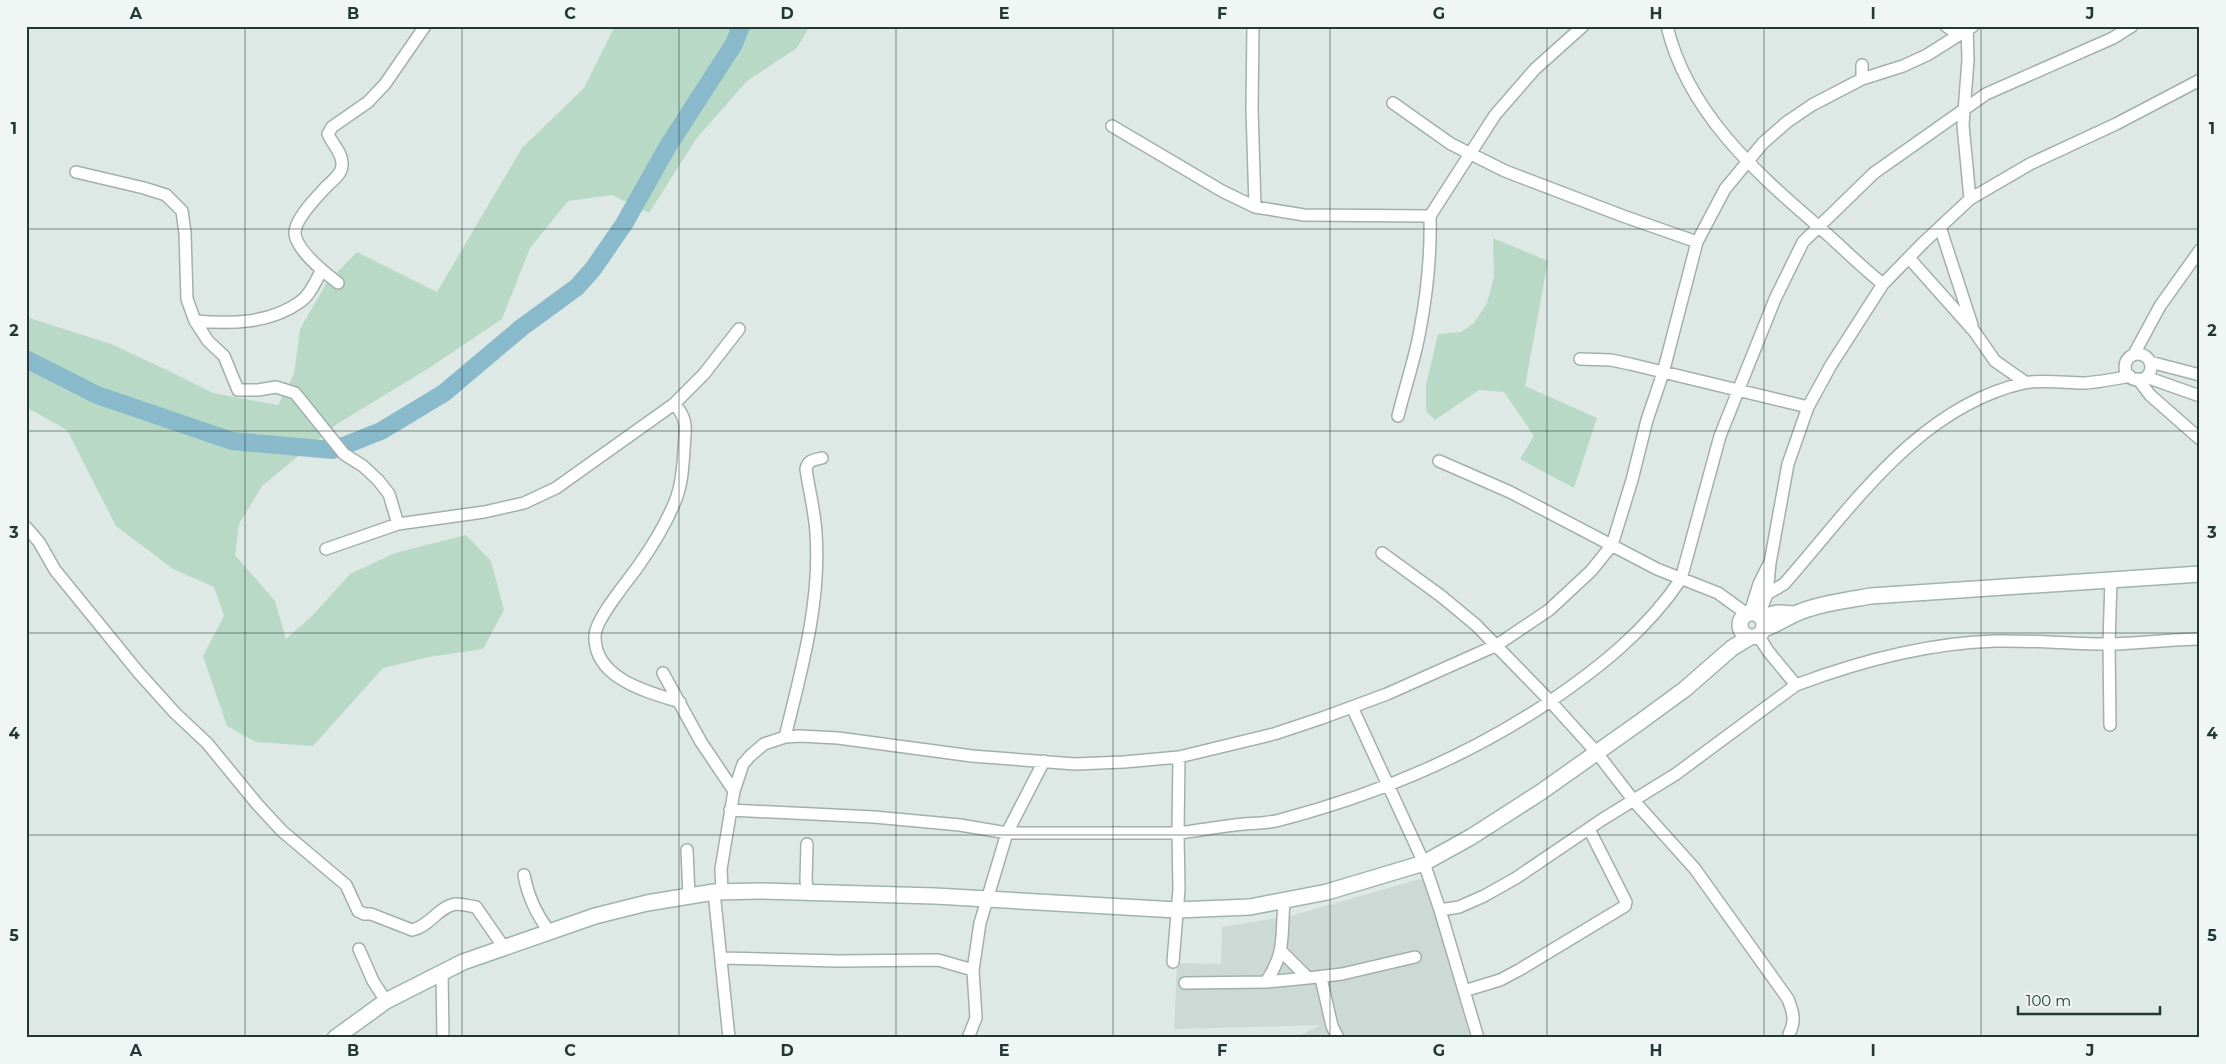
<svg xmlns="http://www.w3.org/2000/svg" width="2226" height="1064" font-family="Montserrat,sans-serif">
	<rect width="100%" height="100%" fill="#dee9e5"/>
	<path fill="#cdd9d5" d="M1420,879L1425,882L1439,927L1470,1038H1294L1321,1025L1174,1029L1177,963L1221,964L1222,927L1294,915Z"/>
	<path fill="#b8d9c5" d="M615,26H810L797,48L747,81L696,139L649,213L612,195L568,201L530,248L502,319L429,368L337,424L262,486L239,524L235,555L275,601L286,639L312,616L350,574L395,553L466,535L491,561L504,610L483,649L429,657L383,668L313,746L256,742L227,726L203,656L224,616L214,587L173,569L116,526L67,430L26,407V317L111,344L169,371L213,393L278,405L294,374L300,329L326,284L357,252L437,292L522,148L584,88Z
		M1493,238L1548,261L1525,386L1597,418L1574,488L1520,459L1534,436L1504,392L1479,390L1435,420L1426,411V385L1438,334L1461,332L1474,323L1487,303L1494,277Z"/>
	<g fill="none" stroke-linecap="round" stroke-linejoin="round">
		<path stroke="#89bacb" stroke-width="18" d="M26,359L97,395L232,441L333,450L381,431L444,393L521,328L577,287L593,269L624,224L668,146L734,44L741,26"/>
		<defs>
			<path id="street" d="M1253,26L1252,109L1255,207
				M1667,26C1687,111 1755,172 1818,226C1840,245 1860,266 1883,284
				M1946,26L1959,35
				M1967,26L1968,60L1963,125L1970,199
				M1862,79V65
				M1393,103L1451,144L1505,171L1623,216L1697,242
				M1112,126L1222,191L1255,207L1304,215L1430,216L1495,115L1535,69L1583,26
				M76,172L144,188L166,195L182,211L185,233L187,299L195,321L208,341L224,356L238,390H258L276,387L295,393L344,454L363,466L378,480L389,494L398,524
				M1940,227L1972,325
				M1909,258L1974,331L1995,361L2025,382
				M338,283C325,273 297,251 295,234C294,219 318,196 327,186C333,180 342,174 342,165C343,153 332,144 328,134L332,127L368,102L385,84L425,26
				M195,321C230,324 269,324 300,302C310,295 316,281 321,271
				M2134,354L2160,306L2200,250
				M2125 367a13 13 0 1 1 26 0a13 13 0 1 1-26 0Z
				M1580,359L1611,360L1630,364L1808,407
				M2150,362L2200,375
				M2146,377L2200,396
				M2138,379L2150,395L2200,439
				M674,404C689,419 685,430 684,450C683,465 682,484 676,499C667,522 653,545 639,565C628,581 595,619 595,636C594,679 648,692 680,702
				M1398,416C1405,387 1415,359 1420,330C1427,293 1431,254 1430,216
				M1439,461L1510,492L1657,569L1718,593L1747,614
				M26,527L39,542L55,570L139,673L175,713L207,743L257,804L282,831L346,885L358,911L364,914H371L412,930C429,927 439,906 456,904C462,904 470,906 476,907L503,946
				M326,549L398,524L484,512L524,503L556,488L674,404L704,374L739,329
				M1382,553L1441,596L1476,625L1550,701L1597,753L1634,801L1695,869L1788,999C1793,1012 1796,1021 1789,1034
				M1756,593L1767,594L1784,584C1852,507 1918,407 2024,383C2041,379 2067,383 2085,383C2100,382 2115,379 2130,376
				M1750,613L1759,584L1769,564
				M1759,615L1767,594L1770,563L1788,464L1808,407L1831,365L1883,284L1923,243L1970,199L2030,164L2116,124L2200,80
				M1758,635L1768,651L1796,685
				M663,673L701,742L734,791L721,869L722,892
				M1352,707L1424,863L1440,910L1478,1038
				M2110,725L2109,644L2111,579
				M785,737C801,671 821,603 816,534C815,512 809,490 806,469C808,460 814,460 822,458
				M734,791L743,764L750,756L764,744L785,737L800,736L838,738L972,756L1075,764L1124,762L1179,757L1274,734L1322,718L1387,694L1497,645L1549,610L1591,571L1612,545L1632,480L1647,420L1663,373L1697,242L1725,189L1763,143L1787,122L1812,105L1862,79L1903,66L1927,55L1973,26
				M730,810L874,817L960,825L1007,833H1178L1179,757
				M807,844L806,881L808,892
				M687,850L689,896
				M524,875C528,897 536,914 549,931
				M714,892L729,1038
				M1440,910L1459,907L1484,896L1516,878L1603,819L1676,774L1796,685C1860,661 1927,643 1995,641C2033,640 2071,644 2109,644C2139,644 2169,639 2200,639
				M359,949L373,981L386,1001
				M1281,951L1308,978L1342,974L1415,957
				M721,958L838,961L938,960L973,970
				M1173,962L1179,889L1178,833C1197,831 1216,827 1235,825C1250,823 1265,824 1280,820C1375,795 1467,757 1549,702C1599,668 1647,630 1681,579L1720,436L1775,299L1803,242L1874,173L1986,94L2113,38L2132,26
				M442,972L443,1038
				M1321,978L1332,1026L1338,1038
				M1266,982L1308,978
				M1185,983L1266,982C1286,952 1281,936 1284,902
				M1464,991L1500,980L1519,970L1625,906L1626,902L1589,829
				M968,1038L976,1018L973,970L980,923L1007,833L1044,761"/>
			<path id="secondary" d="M1740 625a12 12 0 1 1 24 0a12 12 0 1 1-24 0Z
				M1762,617L1777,613L1795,614
				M1764,629C1775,625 1784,619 1795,614C1817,604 1848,600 1871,596L2200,574
				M335,1038L386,1001L463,962L595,916L647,903L714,892L761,891L935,896L1177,910L1250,907L1327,892L1424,863L1471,837L1541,792L1640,722L1685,689L1732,648L1750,637"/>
		</defs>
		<use href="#street" stroke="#a2b0ac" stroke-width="14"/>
		<use href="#secondary" stroke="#9fb4af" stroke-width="18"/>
		<use href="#street" stroke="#fff" stroke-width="11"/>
		<use href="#secondary" stroke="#fff" stroke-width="15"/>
	</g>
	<path fill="none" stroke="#213834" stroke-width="1" stroke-opacity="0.55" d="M245,26V1038M462,26V1038M679,26V1038M896,26V1038M1113,26V1038M1330,26V1038M1547,26V1038M1764,26V1038M1981,26V1038M26,229H2200M26,431H2200M26,633H2200M26,835H2200"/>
	<rect width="2226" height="1064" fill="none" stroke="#eff6f3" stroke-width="55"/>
	<path d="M2018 1006v8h142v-8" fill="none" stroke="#213834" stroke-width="2.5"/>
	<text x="2026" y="1006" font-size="15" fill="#213834" stroke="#eff6f3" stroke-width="4" paint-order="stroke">100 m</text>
	<rect x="28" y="28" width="2170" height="1008" fill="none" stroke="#213834" stroke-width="2"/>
	<g font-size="16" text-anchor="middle" font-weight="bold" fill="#213834">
		<text x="136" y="19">A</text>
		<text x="353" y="19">B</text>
		<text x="570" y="19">C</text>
		<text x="787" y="19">D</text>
		<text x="1004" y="19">E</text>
		<text x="1222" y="19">F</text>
		<text x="1439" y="19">G</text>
		<text x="1656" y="19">H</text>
		<text x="1873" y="19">I</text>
		<text x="2090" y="19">J</text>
		<text x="14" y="134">1</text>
		<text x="2212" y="134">1</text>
		<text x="14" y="336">2</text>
		<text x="2212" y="336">2</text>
		<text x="14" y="538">3</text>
		<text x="2212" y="538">3</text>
		<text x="14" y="739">4</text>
		<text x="2212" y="739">4</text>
		<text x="14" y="941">5</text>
		<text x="2212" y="941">5</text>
		<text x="136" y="1056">A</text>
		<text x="353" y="1056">B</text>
		<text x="570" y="1056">C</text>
		<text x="787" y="1056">D</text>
		<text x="1004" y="1056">E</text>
		<text x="1222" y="1056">F</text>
		<text x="1439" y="1056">G</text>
		<text x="1656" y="1056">H</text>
		<text x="1873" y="1056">I</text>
		<text x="2090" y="1056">J</text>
	</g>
</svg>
